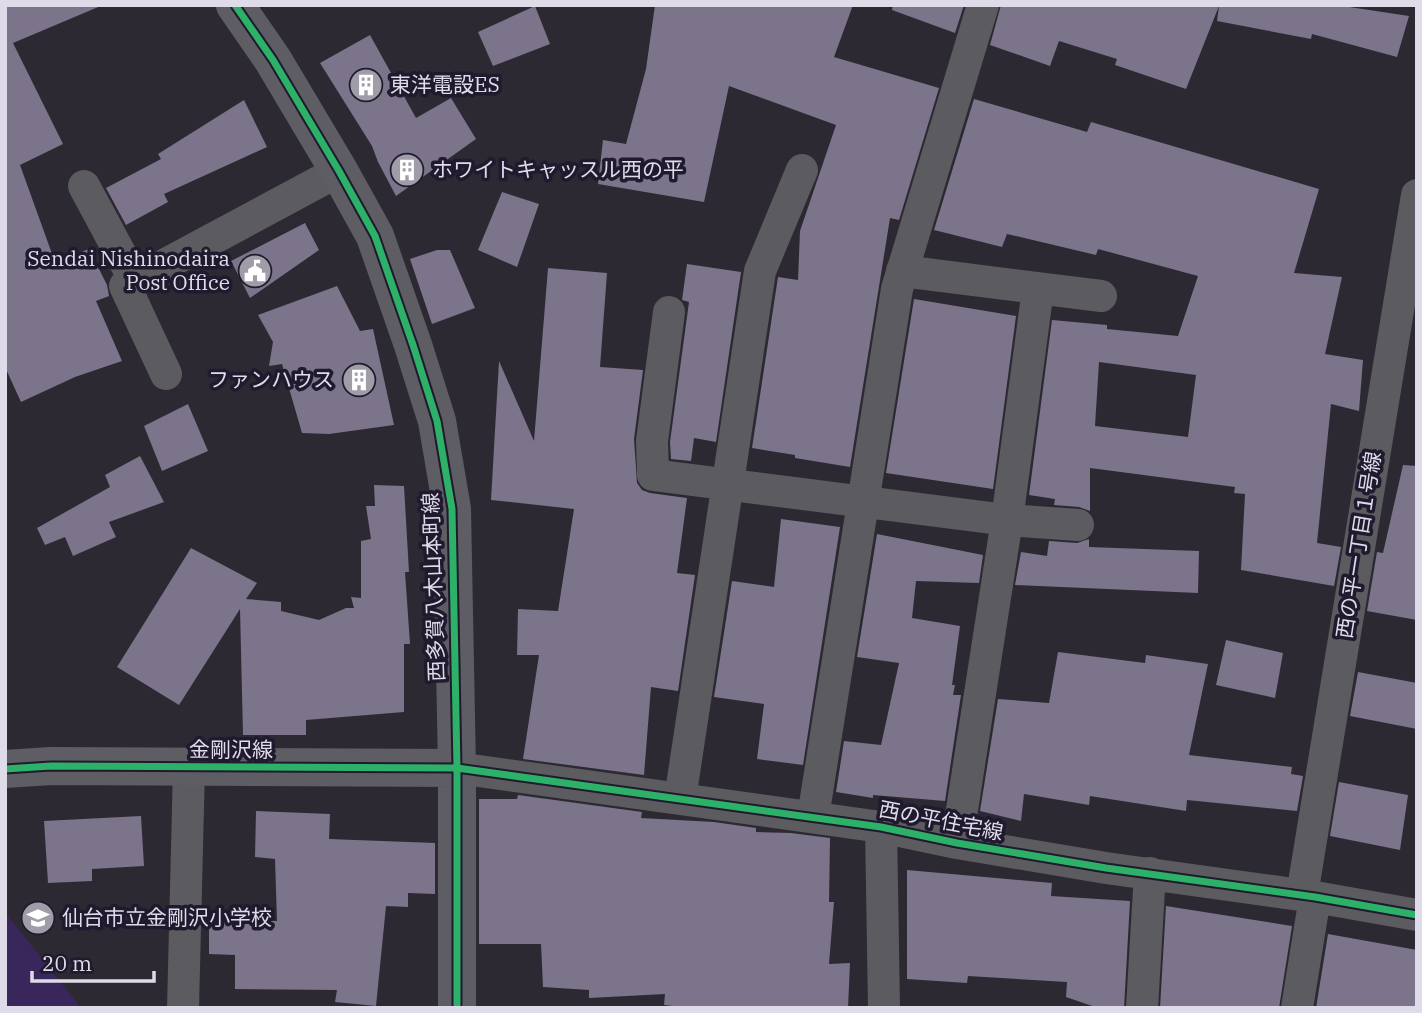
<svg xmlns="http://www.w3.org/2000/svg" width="1422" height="1013" font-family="'IBM Plex Serif','Noto Sans JP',serif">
	<rect width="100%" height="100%" fill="#2c2933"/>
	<path fill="#39265a" d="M5,912L81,1008H5Z"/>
	<path fill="#7b748a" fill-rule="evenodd" d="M5,5H103L13,43L63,144L20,165L55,262L89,249L107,285L109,296L96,301L122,361L75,377L21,402L5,367Z
		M655,5H853L834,57L939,88L899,220L890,218L850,467L795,458V455L752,448L778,277L798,280L800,231L836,125L729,86L704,202L598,184L603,140L626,144L646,69Z
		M893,5H964L955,33L892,10Z
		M1001,5H1336L1409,16L1397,57L1312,34L1311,39L1217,21L1219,6L1186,89L1115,65L1117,59L1059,41L1050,66L990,45Z
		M535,6L550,44L493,66L478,32Z
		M370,35L416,118L451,98L476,139L396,196L378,162L372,146L320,63Z
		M974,99L1087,132L1091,122L1319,189L1294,273L1342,277L1325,354L1363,360L1359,411L1331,404L1317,543L1341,547L1334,586L1241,570L1245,494L1234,493L1235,487L1090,468V511L1079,507L1054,505L1055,499L1029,495L1052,320L1107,325V329L1178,336L1198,276L1098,249L1096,255L1007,234L1002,247L934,230ZM1099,362L1196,375L1188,437L1095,426Z
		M244,100L267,147L164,194L168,202L126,225L106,188L161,159L158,154Z
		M502,192L539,204L517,267L478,250Z
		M305,223L319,250L250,298L231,261Z
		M437,250H450L475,308L432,324L410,259Z
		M687,264L741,272L716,442L694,438L691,461L671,459L670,442L689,302L682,300Z
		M548,268L607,273L600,367L643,370L634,439L637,483L642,490L650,493L687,498L677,573L695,575L678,691L651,687L644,775L523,759L539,655H517L518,609L558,611L574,509L491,500L499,361L534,441Z
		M337,286L360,331L373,329L394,425L329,434L302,433L282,364L269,366L273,342L258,315Z
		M914,299L1016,316L993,489L886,473Z
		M188,404L208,451L162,471L144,426Z
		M140,456L164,502L109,522L116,537L73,556L65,537L45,545L37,528L110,487L105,475Z
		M1403,465L1417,466V620L1367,611L1377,552L1383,553Z
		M374,485L404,486L409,572H405L410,644H404V712L306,720V735H243L240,609L179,705L117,667L191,548L257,583L246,599L281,602V611L319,620L346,608H354L351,597L361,598V541L371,539L366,506H375Z
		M781,519L840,527L803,765L757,759L764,704L714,697L732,581L774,587Z
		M877,534L983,555L979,583L916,581L912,618L960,626L952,685H955L953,695H961L945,801L873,795V798L836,792L844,741L881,745L899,663L857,657Z
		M1089,539V547L1199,551L1198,593L1015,585L1021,552L1047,556L1049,541L1077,543Z
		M1226,640L1283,653L1275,698L1216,685Z
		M1058,652L1145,663L1146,655L1208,664L1189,755L1292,767L1291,774L1303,776L1297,811L1187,800L1186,811L1090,796L1089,805L1024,794L1021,821L980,811L998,699L1049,703Z
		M1358,672L1417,683V729L1350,716Z
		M1339,782L1408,795L1400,850L1330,836Z
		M518,795L642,812L641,818L714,822L756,828V832L791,833L830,838L829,902H834L829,964L850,963L848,1008H690L664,1005L665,994L589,998V990L543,987L541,944H479V799H517Z
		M256,811L330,814L329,839L435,843V894L408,893V907L386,906L376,1006L335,1002L337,990L235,989V955L209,954V920L277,921L275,859L255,857Z
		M141,816L144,866L92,869V881L48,883L44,821Z
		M907,870L1052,883L1051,896L1130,901L1124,1008H1098L1066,997L1067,982L968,976L967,983L907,979Z
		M1166,906L1292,926L1279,1008H1160Z
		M1328,934L1417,950V1008H1316Z"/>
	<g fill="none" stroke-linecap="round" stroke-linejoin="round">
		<path stroke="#5c5b5f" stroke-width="32" d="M84,186L135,281
			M902,271L1101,296
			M669,312L652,441L653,475L1007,520L1078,525
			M166,374L125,286L339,171
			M457,768L881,827L957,843L1106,868L1315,897L1417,915
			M680,799L760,271L802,170
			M813,817L897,289L983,5
			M881,827L884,1008
			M957,842L1007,520L1038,289
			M1302,895L1417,195
			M183,1008L189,767
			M1142,1008L1150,873
			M1297,1008L1315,897"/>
		<path stroke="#5e5d63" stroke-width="38" d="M235,5L273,60L339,171L375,236L413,345L437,421L452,509L457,768V1008
			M5,769L51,766L457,768"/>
		<defs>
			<path id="cycleway" d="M235,5L273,60L339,171L375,236L413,345L437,421L452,509L457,768V1008
				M5,769L51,766L457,768L881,827L957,843L1106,868L1315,897L1417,915"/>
		</defs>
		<use href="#cycleway" stroke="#201a2e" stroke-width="11"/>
		<use href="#cycleway" stroke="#2db169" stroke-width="7"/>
	</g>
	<defs>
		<symbol id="building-disc" viewBox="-11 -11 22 22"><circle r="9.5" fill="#a09da9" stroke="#201a2e"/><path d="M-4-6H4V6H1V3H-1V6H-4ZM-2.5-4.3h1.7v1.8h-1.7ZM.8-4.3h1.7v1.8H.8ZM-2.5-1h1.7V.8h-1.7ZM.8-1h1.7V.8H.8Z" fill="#fff"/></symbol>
		<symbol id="civic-disc" viewBox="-11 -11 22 22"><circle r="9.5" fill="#a09da9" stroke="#201a2e"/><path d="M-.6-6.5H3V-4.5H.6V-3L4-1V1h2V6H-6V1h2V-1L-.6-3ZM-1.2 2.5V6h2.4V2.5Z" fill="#fff"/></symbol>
		<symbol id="school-disc" viewBox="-11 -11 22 22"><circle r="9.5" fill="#a09da9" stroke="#201a2e"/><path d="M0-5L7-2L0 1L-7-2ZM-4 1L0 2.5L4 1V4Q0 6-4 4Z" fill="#fff"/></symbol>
	</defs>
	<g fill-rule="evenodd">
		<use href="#building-disc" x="347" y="66" width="38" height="38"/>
		<use href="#building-disc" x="388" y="151" width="38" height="38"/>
		<use href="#civic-disc" x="236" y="252" width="38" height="38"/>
		<use href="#building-disc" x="340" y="361" width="38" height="38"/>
		<use href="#school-disc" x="19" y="899" width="38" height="38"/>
	</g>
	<g text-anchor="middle" stroke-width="7" stroke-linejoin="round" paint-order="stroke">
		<g font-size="21" fill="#dfdbe9" stroke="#201a2e" text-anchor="start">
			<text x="390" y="92">東洋電設ES</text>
			<text x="432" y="177">ホワイトキャッスル西の平</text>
			<text x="230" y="266" text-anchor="end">Sendai Nishinodaira<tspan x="230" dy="24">Post Office</tspan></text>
			<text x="334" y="387" text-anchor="end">ファンハウス</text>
			<text x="62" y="925">仙台市立金剛沢小学校</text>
		</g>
		<g font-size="21" fill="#dfdbe9" stroke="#201a2e">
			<text transform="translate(1359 545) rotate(-81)" y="7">西の平一丁目１号線</text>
			<text transform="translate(434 587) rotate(-92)" y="7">西多賀八木山本町線</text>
			<text x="231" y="757">金剛沢線</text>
			<text transform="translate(941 821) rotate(11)" y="7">西の平住宅線</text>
		</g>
	</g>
	<rect width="1422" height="1013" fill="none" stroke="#dfdbe9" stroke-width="14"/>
	<path d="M32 971v10h122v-10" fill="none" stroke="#dfdbe9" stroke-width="3.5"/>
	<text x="42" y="971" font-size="21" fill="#dfdbe9" stroke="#201a2e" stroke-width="5" paint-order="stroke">20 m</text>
</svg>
